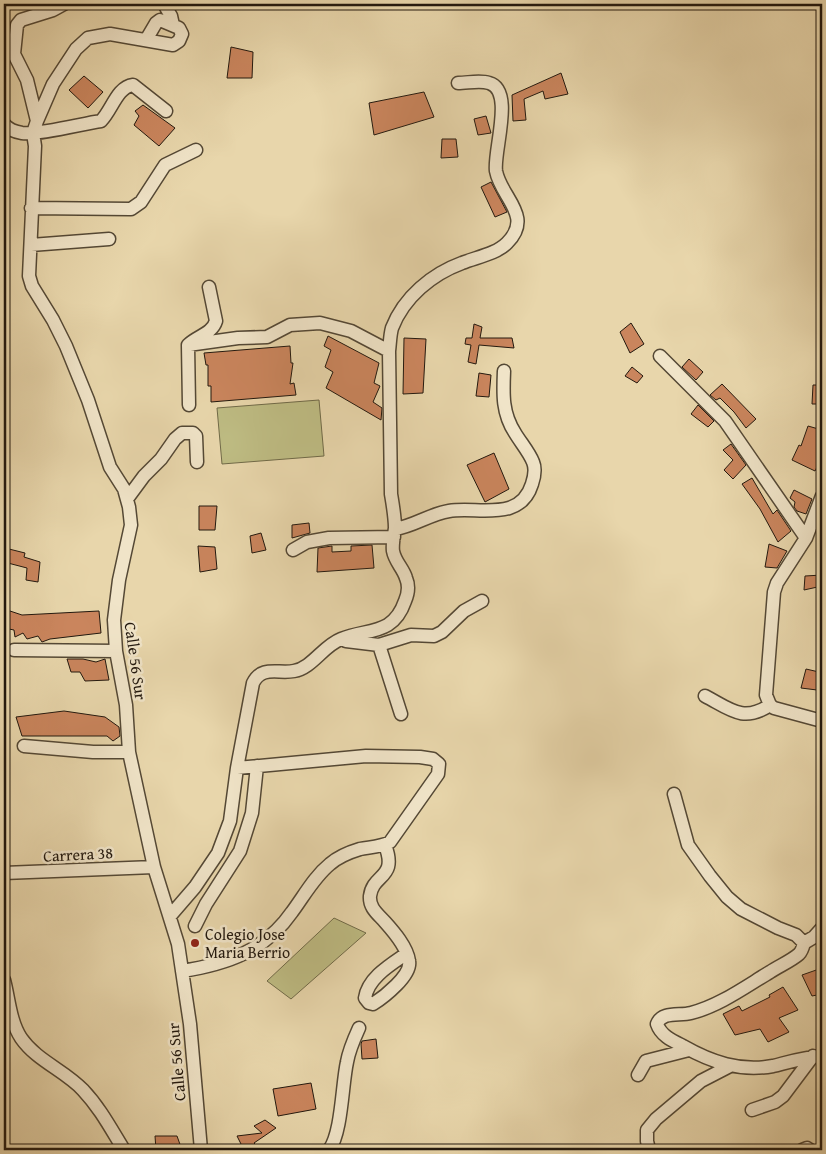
<svg xmlns="http://www.w3.org/2000/svg" width="826" height="1154" font-family="'Gentium Book Plus',serif">
	<rect width="100%" height="100%" fill="#e8d6ab"/>
	<filter id="stains"><feTurbulence type="fractalNoise" baseFrequency=".004" numOctaves="4"/><feColorMatrix values="0 0 0 0 .2 0 0 0 0 .09 0 0 0 0 .02 0 0 0 .5 -.17"/></filter>
	<radialGradient id="worn" r=".72"><stop offset=".6" stop-color="#630" stop-opacity="0"/><stop offset="1" stop-color="#630" stop-opacity=".3"/></radialGradient>
	<path fill="#bebc83" stroke="#706a48" d="M319,400L324,456L222,464L217,408Z
		M334,918L366,933L291,999L267,981Z"/>
	<path fill="#ca855d" stroke="#22180e" d="M231,47L253,52L252,78H227Z
		M561,73L568,94L545,99L543,91L524,99L526,120L513,121L512,95Z
		M84,76L103,92L88,108L69,90Z
		M424,92L434,117L374,135L369,103Z
		M143,105L175,128L159,146L134,125L139,116L135,111Z
		M486,116L491,133L478,135L474,119Z
		M442,139H456L458,157L441,158Z
		M491,182L507,212L495,217L481,187Z
		M631,323L644,344L630,353L620,332Z
		M474,324L482,327L480,338H512L514,348L479,345L476,364L468,362L471,345L465,344L466,338H472Z
		M328,336L379,363L374,383L380,386L373,402L382,408L381,420L326,388L333,372L325,367L331,350L324,346Z
		M404,338L426,339L423,393L403,394Z
		M290,346L291,363H293L290,384L294,383L296,395L211,402V386H208V365H206L204,353Z
		M689,359L703,372L696,380L682,367Z
		M632,367L643,376L637,383L625,376Z
		M479,373L491,375L489,397L476,396Z
		M722,384L756,419L746,428L734,412L720,398L716,400L710,395Z
		M813,385H822V404H812Z
		M698,405L714,421L708,427L691,414Z
		M808,426L822,430V457L815,471L792,460L799,445L801,446Z
		M731,444L746,465L733,479L724,470L733,460L723,450Z
		M494,453L509,489L485,502L467,465Z
		M752,478L773,514L777,510L791,531L778,542L760,509L742,484Z
		M794,490L812,499L806,514L797,511L794,507L795,502L790,498Z
		M199,506H217L215,530H199Z
		M309,523L310,533L292,538V525Z
		M261,533L266,550L252,553L250,536Z
		M769,544L787,551L777,568L765,567Z
		M372,545L374,568L317,572L318,548L332,546V552L351,551V546Z
		M198,546L215,547L217,569L200,572Z
		M9,549L25,553L24,557L40,562L38,582L26,580L27,568L4,562Z
		M822,575V586L804,590L805,576Z
		M4,609L22,615L99,611L101,633L50,639L42,642L38,636L27,639L23,633L15,637L14,630L4,628Z
		M67,659H83L96,662L105,659L109,680L85,681L80,672H71Z
		M806,669L819,672L817,690L801,688Z
		M64,711L105,717L119,727L120,736L113,741L107,736H22L16,717Z
		M822,968V994L812,996L802,975Z
		M783,987L798,1010L779,1018L789,1032L768,1042L760,1029L735,1035L723,1014L739,1006L742,1011L770,997L769,995Z
		M376,1039L378,1058L362,1059L361,1044L362,1041Z
		M311,1083L316,1109L278,1116L273,1089Z
		M265,1120L276,1128L254,1143L256,1145L244,1150L237,1136L262,1133L254,1126Z
		M155,1136H177L182,1150H156Z"/>
	<g fill="none" stroke-linecap="round" stroke-linejoin="round">
		<defs>
			<path id="minor" d="M164,4L171,16L173,25
				M146,40L156,23L160,20L179,28L182,34L179,41L173,45L110,34L88,38L76,49L53,84L37,121L33,133L35,146L29,276L32,286L53,320L66,346L88,400L110,467L124,489L129,507L131,525L119,580L114,620L116,651L126,705L129,752L154,867L178,944L190,1024L201,1150
				M37,121L27,80L14,54L17,25L21,20L53,10L64,4
				M4,124C8,129 15,132 22,133C40,135 81,124 101,121C112,110 117,87 133,85L166,111
				M31,208L131,209L141,202L165,165L196,150
				M31,245L109,239
				M188,345L238,338L267,337L290,325L320,323L351,331L389,351
				M660,356L725,421L806,538
				M189,405L188,345C197,336 212,334 216,321L209,287
				M822,496L806,538L777,583L774,592L766,695L770,705L774,708L822,721
				M127,499L144,476L161,459L175,439L182,433H193L196,436L197,462
				M395,529C414,526 430,514 449,511C477,506 520,523 532,484C534,478 536,469 533,462C529,452 521,443 515,433C502,413 503,394 504,371
				M293,550L307,542L329,538L394,537
				M346,641L379,645L411,635L434,636L442,632L464,611L482,601
				M379,645L401,714
				M14,650L116,651
				M705,696C730,709 743,723 770,705
				M24,746L93,752H129
				M674,794L688,845L710,876L727,897L741,909L778,928L796,935L804,943C803,947 802,951 799,954C791,961 779,966 770,972C745,987 719,1006 691,1013C679,1016 662,1011 657,1024C661,1036 673,1041 683,1046C711,1062 740,1072 773,1066C789,1062 805,1057 822,1056
				M385,845C398,879 373,873 370,896C369,908 378,914 385,922C394,932 407,947 409,961C412,975 384,997 373,1004L369,1003L365,998C368,978 390,965 406,954
				M4,873L154,867
				M170,916L195,887L218,853L230,821L237,768L253,683C262,665 278,674 294,671C312,668 323,646 341,639C368,628 393,636 405,601C408,594 409,585 406,578C403,568 395,562 393,551C392,544 394,536 395,528C395,517 393,506 391,494L389,351C390,343 390,335 392,328C404,297 432,274 462,263C477,257 496,254 507,243C534,216 501,198 496,171C493,152 515,90 489,83C480,80 468,83 458,83
				M195,926L206,904L240,851L252,813L257,766
				M804,943L814,937L822,928
				M182,971C227,964 265,951 292,912C304,896 314,877 330,864C338,857 350,852 360,849C370,847 381,847 390,842L438,774L439,764L433,759L420,757L366,756L237,768
				M4,980C9,999 10,1021 21,1038C37,1061 64,1070 83,1090C100,1108 111,1129 124,1150
				M638,1075L646,1061L689,1050
				M752,1110L775,1102L783,1096L813,1056
				M329,1150C342,1133 342,1084 347,1062C349,1050 354,1039 359,1028
				M649,1150L647,1141V1130L656,1119L701,1081L730,1066
				M802,1150L807,1148L810,1150"/>
		</defs>
		<use href="#minor" stroke="#544835" stroke-width="15"/>
		<use href="#minor" stroke="#f0e4c8" stroke-width="12"/>
	</g>
	<circle fill="#8f2418" stroke="#f0e4c8" stroke-width="2" cx="195" cy="943" r="5"/>
	<g text-anchor="middle" stroke-width="5" stroke-linejoin="round" paint-order="stroke">
		<g font-size="16" fill="#22180e" stroke="#f0e4c8">
			<text transform="translate(136 661) rotate(82)" y="6">Calle 56 Sur</text>
			<text transform="translate(78 854) rotate(-3)" y="6">Carrera 38</text>
			<text transform="translate(176 1062) rotate(-95)" y="6">Calle 56 Sur</text>
		</g>
		<g font-size="16" fill="#22180e" stroke="#f0e4c8" text-anchor="start">
			<text x="205" y="940">Colegio Jose<tspan x="205" dy="18">Maria Berrio</tspan></text>
		</g>
	</g>
	<rect width="826" height="1154" fill="none" stroke="#e8d6ab" stroke-width="20"/>
	<rect x="5" y="5" width="816" height="1144" fill="none" stroke="#22180e" stroke-width="2.5"/>
	<rect x="10" y="10" width="806" height="1134" fill="none" stroke="#22180e"/>
	<rect width="100%" height="100%" filter="url(#stains)"/>
	<rect width="100%" height="100%" fill="url(#worn)"/>
</svg>
